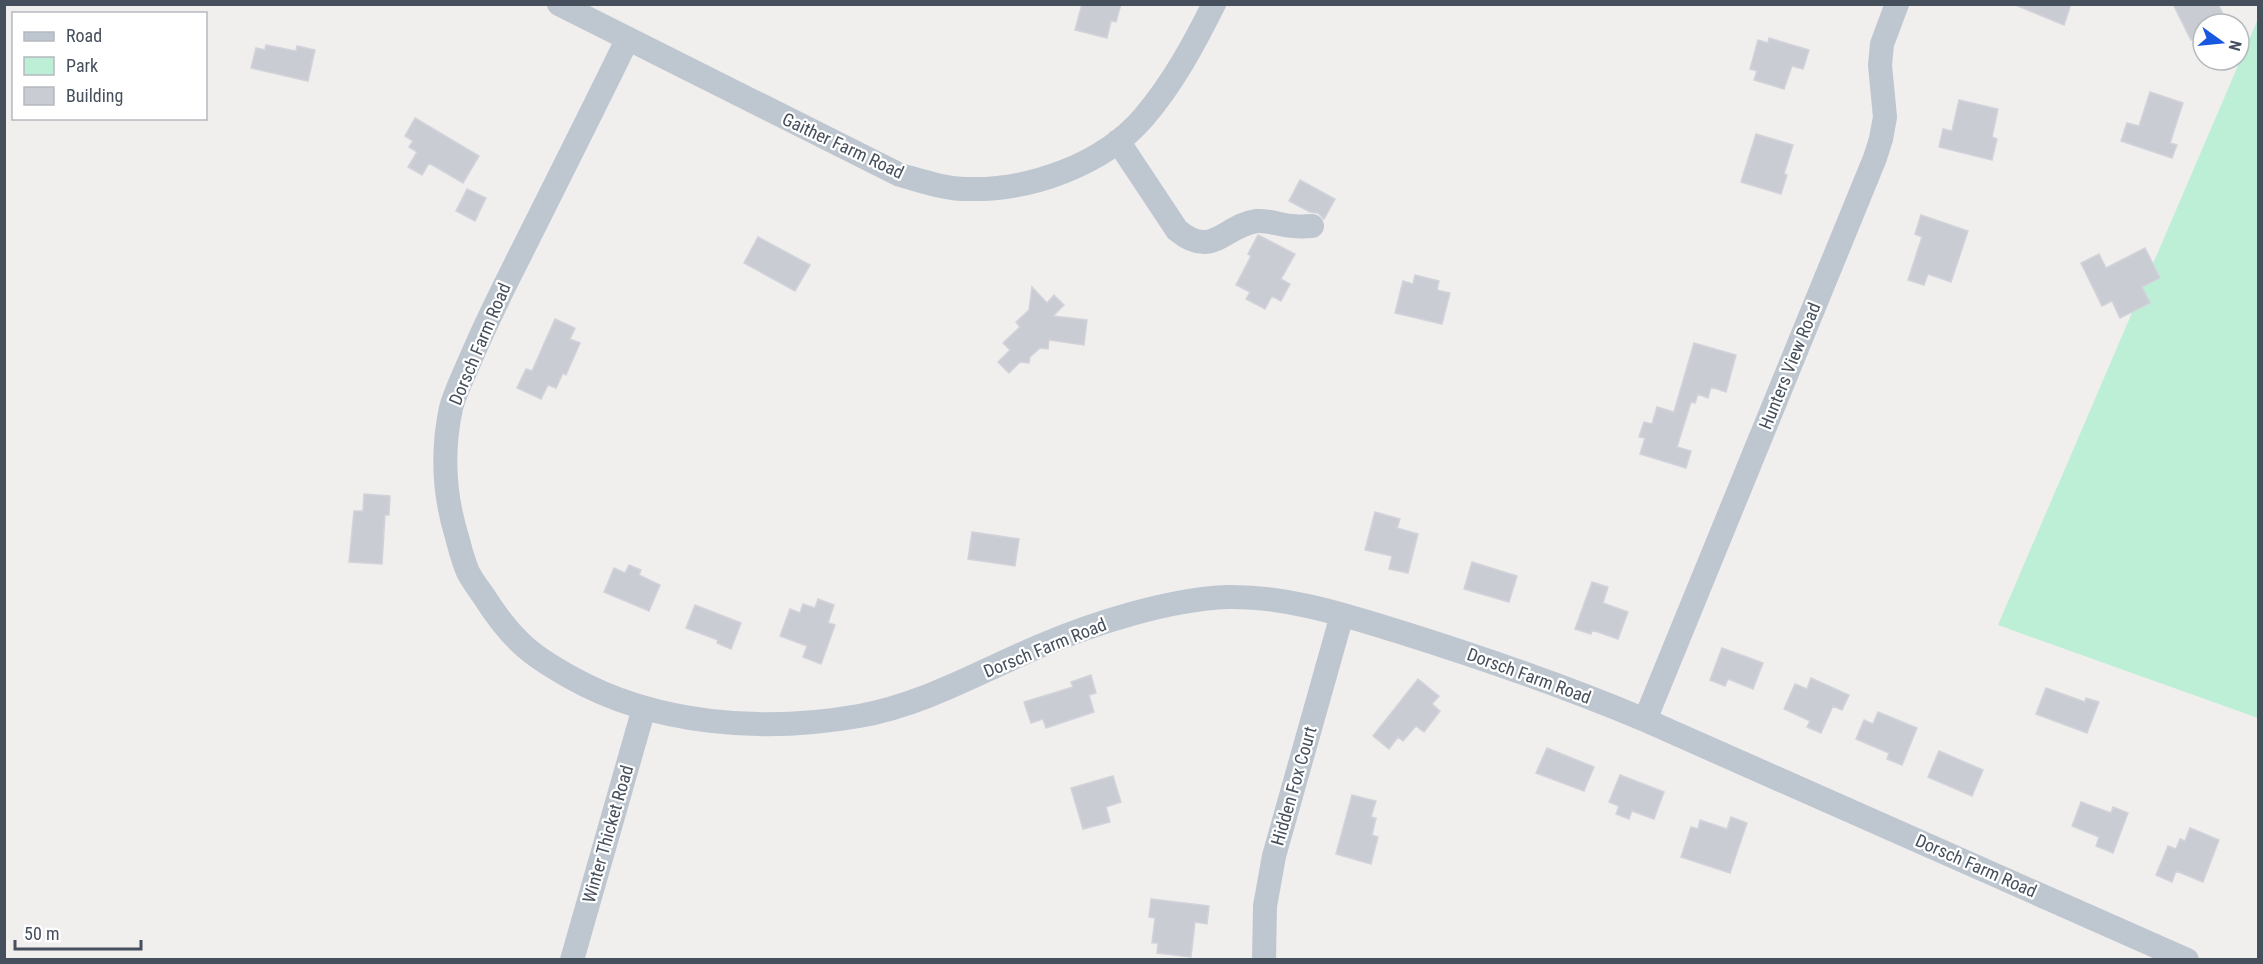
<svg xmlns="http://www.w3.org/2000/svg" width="2263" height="964" font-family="'Roboto Condensed',sans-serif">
	<rect width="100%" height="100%" fill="#f1eeee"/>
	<path fill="#bcefd6" d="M2258,19V718L1998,625Z"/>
	<path fill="#caccd4" stroke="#d2d3da" stroke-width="1.5" d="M1082,4H1121L1116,22L1111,21L1107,38L1075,30Z
		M2013,4H2071L2064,25Z
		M2173,4H2218L2228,24H2203V34L2191,40Z
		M1769,38L1809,50L1803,69L1792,66L1784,89L1754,80L1757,71L1750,69L1758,40L1768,43Z
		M266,45L296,51L297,46L315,50L308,81L251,68L256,48L265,50Z
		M2150,92L2183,103L2170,143L2177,145L2172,158L2121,141L2127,123L2139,126Z
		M1959,100L1998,109L1992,137L1997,139L1992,160L1939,147L1943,129L1952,131Z
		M415,118L479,156L463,183L429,163L422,175L408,167L417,152L409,147L413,141L405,136Z
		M1756,134L1793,145L1784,174L1787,175L1781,194L1741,182Z
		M1300,180L1335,199L1324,219L1318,213L1310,212L1289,201Z
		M467,189L486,198L475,221L456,211Z
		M1921,215L1968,231L1951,282L1928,274L1924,285L1908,280L1922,237L1915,234Z
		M1258,235L1295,254L1281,279L1290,284L1281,301L1272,296L1265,309L1246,299L1250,292L1236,285L1251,256L1248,254Z
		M758,237L810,265L795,291L744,263Z
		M2145,248L2160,278L2142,287L2150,303L2120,318L2112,301L2102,306L2081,263L2099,254L2106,268Z
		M1415,275L1439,281L1437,290L1450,293L1442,324L1395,313L1403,281L1413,284Z
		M1032,287L1047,303L1054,295L1064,305L1053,316L1087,320L1084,345L1049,340L1048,349L1040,348L1030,357L1029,363L1020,362L1009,373L998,362L1010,350L1003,343L1020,327L1016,322L1029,310Z
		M555,319L575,328L570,339L580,343L566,375L563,373L556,388L548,385L541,399L517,388L526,369L532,371Z
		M1694,343L1736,355L1726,392L1711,387L1708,398L1698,394L1695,403L1691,402L1677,447L1691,451L1686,468L1640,454L1645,438L1639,437L1644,422L1652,424L1657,407L1674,412Z
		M364,494L390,496L389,515H385L382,564L349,562L354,511H363Z
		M1375,512L1400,519L1397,528L1418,534L1408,573L1389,569L1392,556L1365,550Z
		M972,532L1019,539L1015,566L968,559Z
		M1472,562L1517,576L1509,602L1464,589Z
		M629,565L641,570L639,575L660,585L649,611L604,592L614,568L625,573Z
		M1592,582L1608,587L1603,603L1628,612L1618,639L1592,630L1591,634L1575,629Z
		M818,599L834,605L828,623L835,625L821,664L803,657L807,646L780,636L790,609L800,613L803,604L815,608Z
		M695,605L741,623L731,649L717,643L718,640L686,628Z
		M1722,648L1763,663L1753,689L1728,679L1725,686L1710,680Z
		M1091,675L1096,693L1089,695L1094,712L1046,728L1043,719L1031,723L1024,702L1073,687L1071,682Z
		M1811,678L1849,695L1842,710L1833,706L1821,733L1807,727L1810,721L1784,709L1795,684L1807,689Z
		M1418,679L1439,696L1432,704L1440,711L1424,732L1416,726L1403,741L1398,737L1389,749L1373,736Z
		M2046,688L2085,702L2086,698L2099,702L2087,733L2036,714Z
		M1878,712L1917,728L1902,765L1887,759L1889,753L1856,739L1864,720L1873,724Z
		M1547,748L1594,767L1584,791L1536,773Z
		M1939,751L1983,770L1972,796L1928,777Z
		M1620,775L1664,792L1654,819L1632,811L1629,819L1616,814L1619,806L1609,802Z
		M1113,776L1121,802L1106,807L1110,822L1083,829L1071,788Z
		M1352,795L1376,801L1371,817L1376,818L1372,835L1378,837L1371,864L1336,854Z
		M2081,802L2111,813L2113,807L2128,813L2113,853L2096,846L2099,837L2072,826Z
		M1731,817L1747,823L1730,873L1681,857L1691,827L1698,829L1700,820L1727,829Z
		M2190,828L2219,840L2203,882L2176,871L2172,882L2156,875L2168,846L2176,849L2180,839L2185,841Z
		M1151,899L1209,906L1207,924L1195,922L1191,957L1157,953L1158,943H1152L1155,918L1149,917Z"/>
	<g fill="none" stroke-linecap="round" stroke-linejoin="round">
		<path stroke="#bec7d0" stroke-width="24" d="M559,4L900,175C922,181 945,189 967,189C1029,191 1103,165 1144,117C1173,83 1194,44 1214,4
			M627,40C589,118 550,195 511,273C496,303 481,334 468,365C462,379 455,393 451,408C442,450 444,495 457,537C460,548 463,561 468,572C472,580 478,588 483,595C495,614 507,631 524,646C537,658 554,668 570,677C655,725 763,733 859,716C923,705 981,671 1040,646C1094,623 1170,599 1228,597C1287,596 1345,615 1400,632C1483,658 1564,686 1645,720L2187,960
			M1118,141L1177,230C1213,260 1224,225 1257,221C1270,220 1281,226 1294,226C1300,227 1306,226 1312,226
			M1645,720L1875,158L1881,139L1885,117L1880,65L1882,44L1897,4
			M572,960L644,708
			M1264,960L1265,906L1274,856L1342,615"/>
	</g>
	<g text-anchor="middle" stroke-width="4.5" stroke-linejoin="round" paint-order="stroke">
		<g font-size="18" fill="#464f5c" stroke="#fff">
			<text transform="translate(843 146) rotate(25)" y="6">Gaither Farm Road</text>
			<text transform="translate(480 344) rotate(-67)" y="6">Dorsch Farm Road</text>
			<text transform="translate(1790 366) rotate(-68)" y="6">Hunters View Road</text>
			<text transform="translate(1045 648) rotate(-22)" y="6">Dorsch Farm Road</text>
			<text transform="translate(1529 676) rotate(20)" y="6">Dorsch Farm Road</text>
			<text transform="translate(1294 786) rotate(-74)" y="6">Hidden Fox Court</text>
			<text transform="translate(608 834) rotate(-74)" y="6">Winter Thicket Road</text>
			<text transform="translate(1976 866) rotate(24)" y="6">Dorsch Farm Road</text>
		</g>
	</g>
	<rect width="2263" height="964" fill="none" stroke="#464f5c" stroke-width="12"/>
	<rect x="12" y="12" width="195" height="108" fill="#ffffff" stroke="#b5b9be" stroke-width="1.5"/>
	<rect x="24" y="32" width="30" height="9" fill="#bec7d0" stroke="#b5b9be" stroke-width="1.5"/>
	<text x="66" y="42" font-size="18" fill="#464f5c">Road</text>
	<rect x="24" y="57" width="30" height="18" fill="#bcefd6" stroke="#b5b9be" stroke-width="1.5"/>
	<text x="66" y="72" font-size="18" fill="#464f5c">Park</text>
	<rect x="24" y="87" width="30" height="18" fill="#caccd4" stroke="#b5b9be" stroke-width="1.5"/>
	<text x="66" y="102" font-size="18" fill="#464f5c">Building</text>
	<g transform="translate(2221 42) rotate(105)"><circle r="28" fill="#ffffff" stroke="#b5b9be" stroke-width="1.5"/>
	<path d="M0-4.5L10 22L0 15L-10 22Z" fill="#1858e1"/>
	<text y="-9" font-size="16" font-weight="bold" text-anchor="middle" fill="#464f5c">N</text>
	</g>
	<path d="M15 940v9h126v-9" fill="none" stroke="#464f5c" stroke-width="3"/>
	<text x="24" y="940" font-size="18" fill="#464f5c" stroke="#ffffff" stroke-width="4.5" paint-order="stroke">50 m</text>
</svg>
